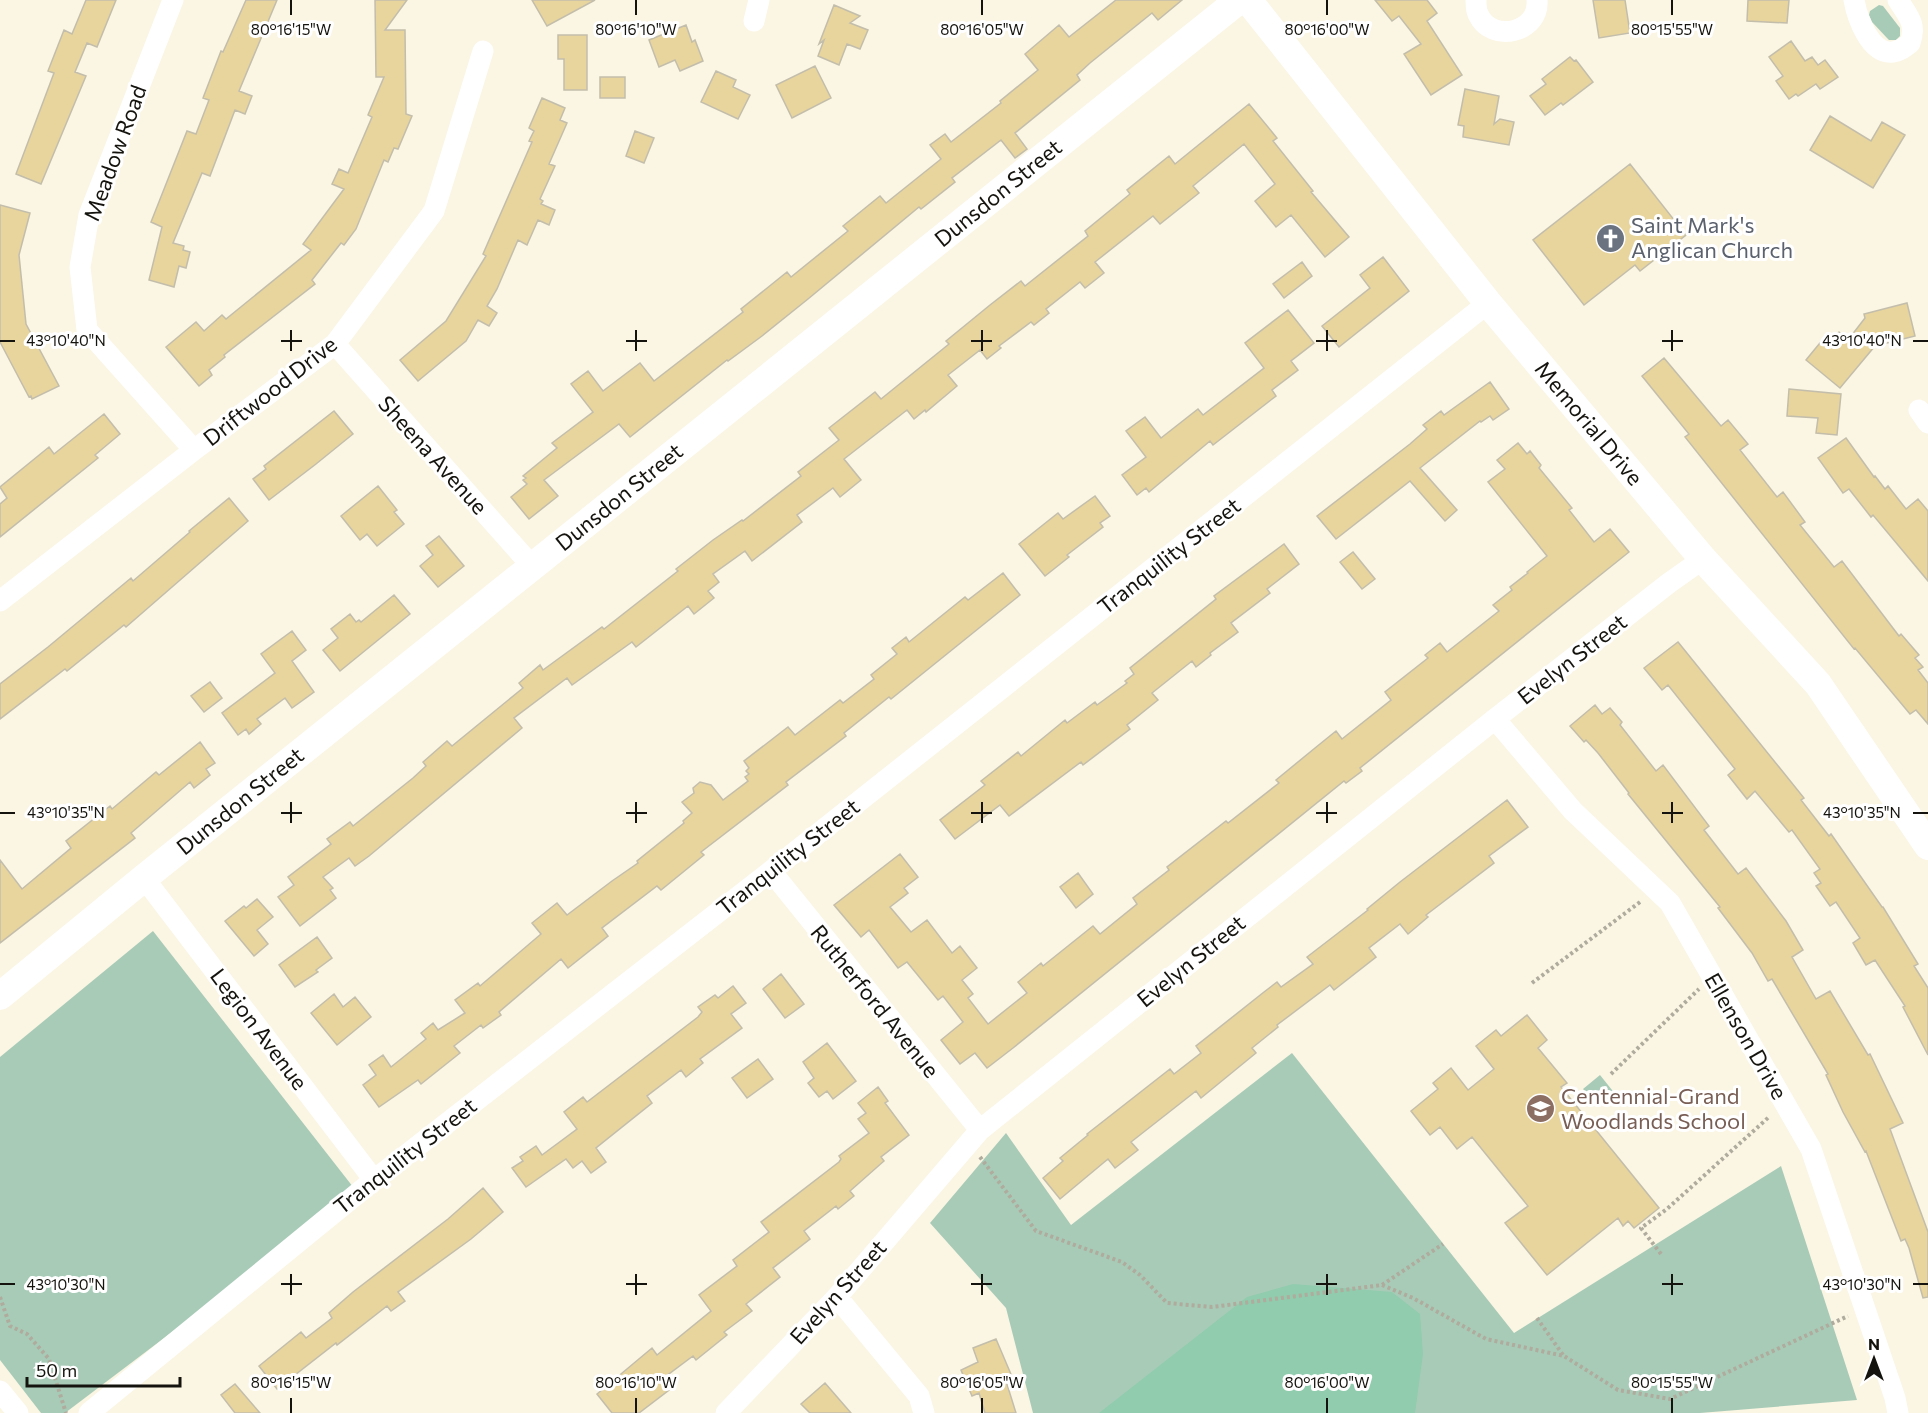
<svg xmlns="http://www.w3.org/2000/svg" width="1928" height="1413" font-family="Commissioner,sans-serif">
	<rect width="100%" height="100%" fill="#fbf5e3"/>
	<path fill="#a8cbb8" d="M1879,5L1883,6L1900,28V36L1896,40H1889L1887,38L1872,22L1869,15L1870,11Z
		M153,931L357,1192L65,1413H41L0,1360V1057Z
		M1292,1053L1514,1333L1781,1166L1857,1400L1700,1413H1033L1006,1308L930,1223L1006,1133L1071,1225Z
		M1600,1075L1616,1095L1602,1105L1597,1104L1583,1089Z"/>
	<path fill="#90ccad" d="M1293,1284L1392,1292L1420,1314L1423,1354L1415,1413H1099L1247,1297Z"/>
	<path fill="#e8d59d" stroke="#c3bdac" stroke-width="1.5" d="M86,0H116L97,47L87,43L75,72L86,76L41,184L16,174L54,73L48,71L64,30L72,34Z
		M246,0H277L239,91L252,96L245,114L235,110L210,176L202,173L173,243L184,246L183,250L190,252L186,268L179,266L174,287L149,280L162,227L151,222L187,131L196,134L209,100L203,98L221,51L223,52Z
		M375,0H407L385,30H405L406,114L412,116L398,149L394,148L388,162L384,160L356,229L344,245L341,243L312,280L315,284L224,355L225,357L209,370L212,375L199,386L166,347L196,322L204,331L222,315L226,319L311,250L303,244L344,189L332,184L339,169L348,173L372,117L368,115L384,77H376Z
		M532,0H595L547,26Z
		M1116,0H1182L1158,20L1152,13L1090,63L1077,75L1080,80L1015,133L1027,149L1015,158L1001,140L952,178L955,182L921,209L919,207L808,299L762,336L728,361L727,360L630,437L619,424L544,480L558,496L529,519L511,497L527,484L523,480L526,478L523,476L557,448L552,443L593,412L571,384L588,371L603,391L640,363L654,381L743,312L741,309L787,272L791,277L848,231L843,226L880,196L886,203L941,159L930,145L945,134L951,142L1001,103L1000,101L1038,70L1025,54L1059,25L1069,37Z
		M1375,0H1427L1437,13L1427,21L1462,75L1431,95L1404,54L1421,44L1399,16L1392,21Z
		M1593,0H1625L1630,33L1599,38Z
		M1748,0H1789L1787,23L1747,21Z
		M834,5L860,16L850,23L868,30L860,49L847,44L839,65L818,56L824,40L819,44Z
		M686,25L692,42L695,40L703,61L680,71L675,60L659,67L649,40Z
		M558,35H587V90H564V59H558Z
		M1791,41L1805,61L1812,57L1818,65L1825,60L1838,77L1820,89L1816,84L1798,96L1796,94L1789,99L1776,81L1783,76L1769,57Z
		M1570,57L1574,61L1576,60L1593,82L1563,105L1561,103L1545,115L1530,96L1546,84L1542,79Z
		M815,66L831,98L792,118L776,85Z
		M716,71L736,80L733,87L750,95L738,119L701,102Z
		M600,77H625V98H600Z
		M1465,89L1499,96L1494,124L1500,119L1514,122L1509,145L1463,137L1464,126L1458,125Z
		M542,98L565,108L560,120L567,123L549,164L555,166L540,199L543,201L541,204L555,210L549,225L538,220L527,245L518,240L497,289L487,306L497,313L489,326L478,320L466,341L418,381L400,360L446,321L486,256L483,254L532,142L529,141L534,131L529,128Z
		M1249,104L1277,138L1273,141L1313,191L1311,192L1349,237L1325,257L1291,215L1276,227L1255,201L1275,184L1244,144L1193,186L1199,193L1160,224L1153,216L1095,262L1104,273L1085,288L1080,282L1046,309L1049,313L1034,325L1031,322L999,346L1001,348L987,359L980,350L948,375L957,386L926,412L925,410L914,419L907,410L844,459L861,480L840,497L833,488L797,515L802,522L752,561L745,551L713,574L719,582L708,591L714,598L694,614L688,606L636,647L632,642L572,685L567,678L514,718L522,728L369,856L355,866L349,858L323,877L333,888L330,890L336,898L300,926L278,897L294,885L288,877L331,844L327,839L350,822L353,826L413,778L426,766L423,762L447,741L452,746L523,688L519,683L540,665L543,670L602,627L604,629L678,571L676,569L713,540L742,520L743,521L801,476L798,472L839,440L829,428L875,392L881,399L949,344L946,341L990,305L1021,281L1025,286L1088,236L1085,231L1130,194L1127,190L1169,156L1175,164Z
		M1830,116L1871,141L1882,122L1905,135L1873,188L1810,150Z
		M635,131L654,138L644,163L626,156Z
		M1630,164L1686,235L1640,271L1635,265L1584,305L1533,240Z
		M0,205L30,213L19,255L26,324L59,386L32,399L31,396L29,397L0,342Z
		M1383,257L1409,291L1339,347L1322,326L1370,288L1360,275Z
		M1302,262L1312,276L1284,298L1273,284Z
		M1907,303L1915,336L1875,346L1840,388L1806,360L1824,338L1830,343L1839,332L1848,340L1865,318L1864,314Z
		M1288,310L1314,343L1291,361L1298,370L1272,390L1276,396L1213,445L1210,441L1149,492L1146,488L1137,495L1122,475L1146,457L1126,431L1145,417L1161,438L1198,409L1203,415L1264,368L1245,343Z
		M1664,358L1721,426L1728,420L1748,444L1740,450L1777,497L1783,492L1805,522L1800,525L1834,567L1842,561L1899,636L1901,634L1919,655L1915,658L1923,667L1918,670L1928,683V724L1916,710L1910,714L1855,648L1854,649L1685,437L1689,434L1642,376Z
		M1490,382L1509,409L1493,420L1490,416L1481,422L1480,421L1420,468L1457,510L1445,521L1410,481L1336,539L1317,516L1410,444L1427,429L1423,425L1441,411L1444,415Z
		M1789,389L1841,394L1837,435L1816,433L1818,418L1787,416Z
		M334,411L353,434L316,464L269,500L253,479L266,469L264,466Z
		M104,414L120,434L95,455L98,458L0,537V504L7,498L0,487L49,447L54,454Z
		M1846,438L1874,477L1875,476L1885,489L1888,486L1906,509L1918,499L1928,511V581L1873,515L1871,517L1849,489L1843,493L1818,458Z
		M1518,443L1527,454L1530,451L1541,465L1539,468L1572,508L1569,510L1594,542L1610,529L1629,552L1360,768L1362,771L1346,783L1344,781L1013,1048L987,1068L975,1053L960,1064L941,1040L963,1022L943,996L938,1000L907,962L898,968L869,930L861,937L834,905L900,854L918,877L904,888L908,893L890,907L911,932L927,920L952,953L960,946L977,968L962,980L973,994L968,998L988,1024L1027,993L1018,982L1041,963L1043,966L1093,926L1100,934L1137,904L1133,898L1169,870L1167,867L1226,821L1228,823L1279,783L1276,780L1315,748L1336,731L1342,739L1391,700L1385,692L1428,658L1425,655L1440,643L1447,652L1499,611L1493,605L1512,590L1510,587L1528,573L1527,572L1547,556L1488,482L1505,469L1497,460Z
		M378,486L397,510L394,512L404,524L377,546L367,534L360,540L341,516Z
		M1095,496L1110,516L1100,523L1103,527L1067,555L1069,557L1045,576L1019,544L1058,513L1063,519Z
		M229,498L248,521L126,627L124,625L67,671L65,669L0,719V684L48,647L131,578L133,581L190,532L189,531Z
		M439,536L464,566L438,587L420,566L433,555L426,546Z
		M1284,544L1299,564L1267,589L1270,593L1231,623L1238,632L1210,653L1211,655L1196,667L1192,661L1152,693L1158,700L1127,725L1130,729L1083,765L1081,762L1009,816L1000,805L955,839L940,820L985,785L981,781L1018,752L1021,756L1065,720L1067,723L1095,702L1097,705L1127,683L1125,681L1134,674L1130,668L1216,599L1214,596Z
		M1353,552L1375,579L1362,589L1340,562Z
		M1003,573L1020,595L891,699L889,697L844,733L846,736L786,782L788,785L701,852L704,855L661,890L657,886L602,928L608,936L568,968L561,959L499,1012L501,1015L483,1028L481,1025L454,1046L460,1053L421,1084L418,1080L379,1107L363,1085L376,1075L369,1065L383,1055L391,1067L426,1039L421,1033L433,1023L438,1030L465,1013L455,1000L478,983L480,986L541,934L532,923L557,903L567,915L612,881L638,863L637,861L684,823L683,821L692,813L682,802L694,793L693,788L700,782L711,785L723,800L748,781L745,777L749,774L746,771L749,768L744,761L788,727L795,735L840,700L843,703L874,679L871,675L897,654L892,648L906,637L909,642L965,597L968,600Z
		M394,595L410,614L340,671L323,650L338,638L331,629L350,614L356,622L359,620L361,622Z
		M292,631L306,650L292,661L314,692L292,708L285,698L257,719L261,724L249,734L246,729L238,735L222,713L275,673L261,654Z
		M1678,642L1804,798L1801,800L1829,836L1831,834L1882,907H1883L1918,964L1914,966L1928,988V1055L1903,1007L1905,1006L1875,960L1866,965L1853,943L1860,938L1836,902L1830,906L1816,886L1821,883L1814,873L1820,869L1792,830L1789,832L1755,791L1747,799L1728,775L1735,769L1668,685L1662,690L1644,668Z
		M210,682L222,698L204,712L191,696Z
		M1595,705L1602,714L1610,708L1622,722L1620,725L1656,771L1663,765L1709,826L1704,830L1738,874L1746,868L1786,921L1803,950L1792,957L1816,999L1830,991L1868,1055L1870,1054L1903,1123L1890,1129L1928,1232V1297L1923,1298L1909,1248L1905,1239L1901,1241L1866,1151L1865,1152L1843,1112L1826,1075L1828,1074L1772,979L1768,981L1752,953L1718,908L1720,907L1628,794L1629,793L1598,753L1586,740L1584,742L1570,726Z
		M200,742L215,763L206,769L210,775L194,788L190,782L131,833L135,838L0,943V860L22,889L71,848L66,841L110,806L112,809L156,772L159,775Z
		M1507,800L1528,827L1489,856L1494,863L1426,915L1428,917L1408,934L1400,924L1369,948L1376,957L1334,990L1330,985L1277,1025L1278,1027L1252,1048L1256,1053L1201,1098L1196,1091L1131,1142L1138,1150L1115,1168L1108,1159L1060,1199L1043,1178L1063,1161L1060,1158L1088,1135L1087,1134L1170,1069L1174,1074L1201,1053L1196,1046L1264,992L1277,982L1281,987L1313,964L1307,957L1368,910L1367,909L1400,882Z
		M1078,873L1093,894L1076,908L1060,887Z
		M257,899L273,917L257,930L268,944L254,956L225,921L244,906L246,908Z
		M317,937L332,958L316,970L318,972L295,987L279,965Z
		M781,974L804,1004L785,1018L763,989Z
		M733,986L746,1003L731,1014L742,1028L700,1059L703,1063L686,1077L681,1070L647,1096L652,1103L596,1148L606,1162L591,1173L582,1161L573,1168L566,1159L526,1187L512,1168L523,1161L520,1157L536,1146L542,1155L577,1129L564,1112L583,1097L587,1102L698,1017L702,1012L698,1007L715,995L718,998Z
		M334,994L343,1007L355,997L371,1017L337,1045L311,1013Z
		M1527,1015L1547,1040L1538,1048L1567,1083L1561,1087L1659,1208L1634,1228L1628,1221L1623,1226L1618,1218L1547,1275L1505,1223L1528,1206L1472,1137L1457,1149L1440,1127L1430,1135L1411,1111L1438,1089L1433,1083L1451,1068L1468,1090L1494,1069L1476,1046L1496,1030L1501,1036Z
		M827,1043L856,1081L833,1099L827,1091L819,1097L808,1083L814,1078L803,1062Z
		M758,1059L773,1079L747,1098L732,1078Z
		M878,1087L888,1101L885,1103L909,1135L881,1157L884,1161L850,1191L854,1196L838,1209L836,1206L804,1231L810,1239L773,1268L780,1277L746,1304L752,1311L724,1332L727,1335L696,1360L693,1356L665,1377L673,1387L639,1413H612L597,1394L652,1348L657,1355L711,1311L699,1295L737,1266L733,1260L769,1232L761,1222L839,1162L841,1159L839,1156L869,1133L858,1119L866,1113L858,1103Z
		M483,1188L503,1212L471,1239L398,1292L405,1301L391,1311L387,1306L337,1345L336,1343L277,1389L259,1366L301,1332L306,1338L332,1318L329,1313L353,1292L448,1219Z
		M996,1339L1013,1379L1006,1381L1016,1413H985L979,1393L972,1396L961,1370L978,1362L973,1348Z
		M825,1383L851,1413H810L801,1404Z
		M235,1384L260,1413H235L221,1395Z"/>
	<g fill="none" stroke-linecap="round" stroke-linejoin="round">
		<path stroke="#afab9d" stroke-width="4" stroke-dasharray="3 3" stroke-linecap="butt" d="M1532,983L1640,902
			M1611,1074L1699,989
			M980,1157L1036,1231L1122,1262L1140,1275L1167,1303L1212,1307L1382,1285L1443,1244
			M1661,1254L1641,1228L1667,1209L1770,1116
			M1382,1285L1413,1298L1486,1339L1564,1356L1618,1390L1670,1399L1848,1316
			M0,1297L10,1326L27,1334L49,1359L66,1413
			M1537,1318L1563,1355"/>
		<path stroke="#fff" stroke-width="21" d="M173,0L89,215L80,267L87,330L194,450
			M1476,0C1476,4 1476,10 1478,14C1491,44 1540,33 1537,0
			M1854,0C1857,17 1870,55 1893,52C1900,51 1905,47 1910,43C1917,24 1908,16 1898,0
			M754,21L759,0
			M335,344L532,566
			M1919,410L1928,423
			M0,601L194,450L335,344L434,211L483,51
			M1495,719L1573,811L1670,903L1811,1149L1895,1398L1898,1413
			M771,871L980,1130
			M144,878L374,1180
			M837,1297L919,1396L924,1413
			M0,1391L18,1413
			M89,1413L374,1180L771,871L1488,303
			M726,1413L837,1297L980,1130L1495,719L1669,583L1703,559"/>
		<path stroke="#fff" stroke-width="28" d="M1248,0L1488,303L1703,559L1818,684L1928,846
			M0,996L144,878L1239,0"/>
	</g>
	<path fill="none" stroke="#15130d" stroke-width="2" d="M291,0V15M636,0V15M982,0V15M1327,0V15M1672,0V15M291,330V351M636,330V351M982,330V351M1327,330V351M1672,330V351M0,341H15M281,341H302M626,341H647M971,341H992M1316,341H1337M1662,341H1683M1913,341H1928M291,802V823M636,802V823M982,802V823M1327,802V823M1672,802V823M0,813H15M281,813H302M626,813H647M971,813H992M1316,813H1337M1662,813H1683M1913,813H1928M291,1274V1295M636,1274V1295M982,1274V1295M1327,1274V1295M1672,1274V1295M0,1284H15M281,1284H302M626,1284H647M971,1284H992M1316,1284H1337M1662,1284H1683M1913,1284H1928M291,1398V1413M636,1398V1413M982,1398V1413M1327,1398V1413M1672,1398V1413"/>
	<defs>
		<symbol id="church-disc" viewBox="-11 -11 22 22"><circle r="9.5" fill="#6b7280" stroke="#fff"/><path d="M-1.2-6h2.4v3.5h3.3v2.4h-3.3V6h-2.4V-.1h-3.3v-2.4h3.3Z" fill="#fff"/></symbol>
		<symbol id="school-disc" viewBox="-11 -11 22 22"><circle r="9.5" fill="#8d6e63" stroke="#fff"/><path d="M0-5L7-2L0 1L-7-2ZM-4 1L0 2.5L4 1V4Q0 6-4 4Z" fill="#fff"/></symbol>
	</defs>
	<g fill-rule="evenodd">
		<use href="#church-disc" x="1594" y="222" width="33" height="33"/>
		<use href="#school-disc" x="1524" y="1092" width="33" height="33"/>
	</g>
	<g text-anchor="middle" stroke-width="6" stroke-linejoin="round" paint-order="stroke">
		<g font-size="22" fill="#15130d" stroke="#fff">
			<text transform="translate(115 153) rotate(-70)" y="8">Meadow Road</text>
			<text transform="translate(998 193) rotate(-39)" y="8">Dunsdon Street</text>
			<text transform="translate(270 391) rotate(-38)" y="8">Driftwood Drive</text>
			<text transform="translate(1589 423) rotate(50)" y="8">Memorial Drive</text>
			<text transform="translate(433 455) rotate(48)" y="8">Sheena Avenue</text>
			<text transform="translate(619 497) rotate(-39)" y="8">Dunsdon Street</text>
			<text transform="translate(1169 556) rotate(-38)" y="8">Tranquility Street</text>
			<text transform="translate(1572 659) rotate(-38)" y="8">Evelyn Street</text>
			<text transform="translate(240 801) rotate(-39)" y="8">Dunsdon Street</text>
			<text transform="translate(788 857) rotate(-38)" y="8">Tranquility Street</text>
			<text transform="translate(1191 961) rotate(-39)" y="8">Evelyn Street</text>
			<text transform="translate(875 1001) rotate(51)" y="8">Rutherford Avenue</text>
			<text transform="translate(259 1029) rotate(53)" y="8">Legion Avenue</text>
			<text transform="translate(1746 1036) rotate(60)" y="8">Ellenson Drive</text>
			<text transform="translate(405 1156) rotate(-38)" y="8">Tranquility Street</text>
			<text transform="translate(838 1292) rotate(-48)" y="8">Evelyn Street</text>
		</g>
		<g font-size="22" fill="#5b616d" stroke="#fff" text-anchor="start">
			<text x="1631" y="233">Saint Mark's<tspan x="1631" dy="25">Anglican Church</tspan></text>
		</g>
		<g font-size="22" fill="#785e54" stroke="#fff" text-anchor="start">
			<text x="1561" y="1104">Centennial-Grand<tspan x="1561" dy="25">Woodlands School</tspan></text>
		</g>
	</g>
	<g font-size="15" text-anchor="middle" fill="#15130d" stroke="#fff" stroke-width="6" stroke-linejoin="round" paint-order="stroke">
		<text x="291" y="35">80°16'15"W</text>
		<text x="636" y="35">80°16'10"W</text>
		<text x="982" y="35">80°16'05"W</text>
		<text x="1327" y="35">80°16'00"W</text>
		<text x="1672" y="35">80°15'55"W</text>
		<text x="66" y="346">43°10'40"N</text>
		<text x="1862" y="346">43°10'40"N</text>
		<text x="66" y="818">43°10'35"N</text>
		<text x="1862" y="818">43°10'35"N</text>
		<text x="66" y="1290">43°10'30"N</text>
		<text x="1862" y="1290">43°10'30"N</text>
		<text x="291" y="1388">80°16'15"W</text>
		<text x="636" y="1388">80°16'10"W</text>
		<text x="982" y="1388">80°16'05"W</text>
		<text x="1327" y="1388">80°16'00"W</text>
		<text x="1672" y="1388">80°15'55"W</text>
	</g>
	<g transform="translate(1874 1359)" stroke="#ffffff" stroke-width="4.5" paint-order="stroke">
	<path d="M0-4.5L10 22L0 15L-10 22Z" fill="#15130d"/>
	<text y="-9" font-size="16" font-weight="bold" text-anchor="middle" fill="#15130d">N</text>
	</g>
	<path d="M27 1377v9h153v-9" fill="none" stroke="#15130d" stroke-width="3"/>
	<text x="36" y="1377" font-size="18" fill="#15130d" stroke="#ffffff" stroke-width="4.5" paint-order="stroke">50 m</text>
</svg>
